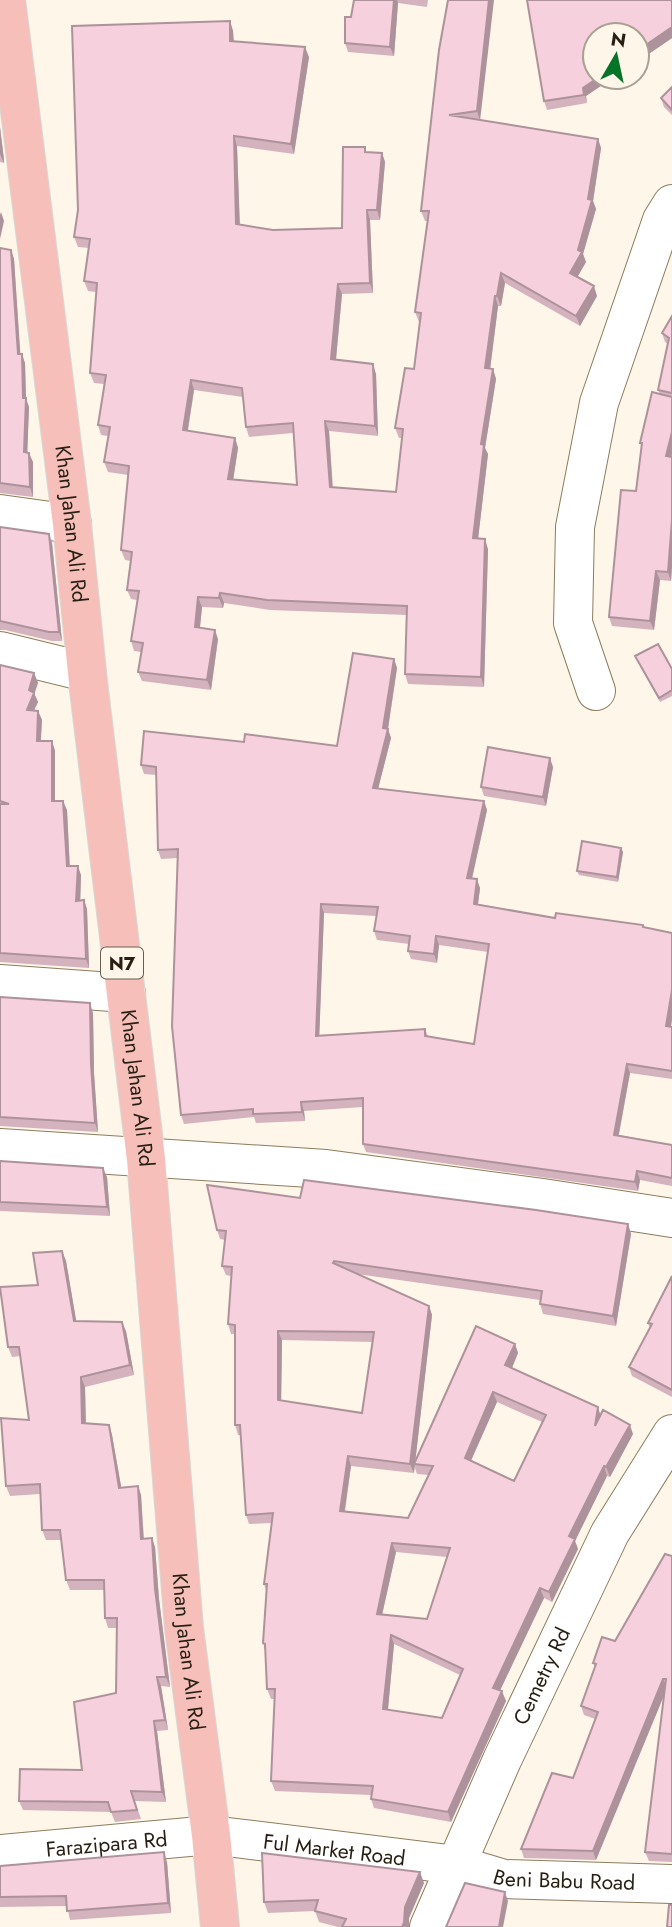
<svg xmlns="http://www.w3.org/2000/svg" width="672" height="1927" font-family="Jost,sans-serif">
	<rect width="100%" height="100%" fill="#fdf6e9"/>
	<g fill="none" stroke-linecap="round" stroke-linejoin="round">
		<defs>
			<g id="minor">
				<path d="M0,514L72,524"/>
				<path d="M0,651L86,672"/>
				<path d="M596,691L573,623L575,527L599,403L662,220L672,204"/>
				<path d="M0,984L126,993"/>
				<path d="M0,1148L326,1169L543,1198L672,1218"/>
				<path id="s1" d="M0,1854L211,1835L457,1865L504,1879L672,1884"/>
				<path id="s2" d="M429,1927L502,1760L610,1533L672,1434"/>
			</g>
			<g id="highway">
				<path id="s3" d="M6,0L72,524L88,682L146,1159L184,1628L211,1835L220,1927"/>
			</g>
		</defs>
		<use href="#minor" stroke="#8d7d5f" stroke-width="40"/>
		<use href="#highway" stroke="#d8d7d5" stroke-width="40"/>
		<use href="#minor" stroke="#fff" stroke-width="38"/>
		<use href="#highway" stroke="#f7bfb9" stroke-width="38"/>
	</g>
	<path fill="#d4b3be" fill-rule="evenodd" d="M354,0H428L427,7L398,3L394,56L348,52L345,43L351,17Z
		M448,0L480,120L598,139L601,148L593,201L596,209L583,254L586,262L577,277L597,296L580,326L505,283L501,306H498L490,369H493L496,379L485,448L488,454L478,539L488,549L484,687L408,684L405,674L407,615L270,610L224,603L223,608L202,607L200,627L218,639L211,690L142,681L138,672L141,652L134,651L131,641L137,600L131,599L127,590L131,561L125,560L121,550L128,475L108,472L104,462L108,436L101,435L98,425L104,384L94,383L90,373L96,292L88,291L84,281L89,248L78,247L74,237L230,21L233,31L234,41L309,57L294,154L237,146L240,225L273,230L342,228L367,152L382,153L385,162L380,220H370L373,293L342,294L336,360L376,374L378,436L329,431L333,487L396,492L402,438H399L395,428L414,369L420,322H419L415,312L428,221H425L421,211ZM194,390L243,397L246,427L249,437L293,433L297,485L233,479L238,448L235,438L188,431Z
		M672,0V38L637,62L595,77H614L586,96L587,103L547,110L544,101Z
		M672,87V115L664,107L661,98Z
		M0,127L4,160V163L0,162Z
		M0,248L11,250L14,259L20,354L25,363L26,399L29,407L27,453L33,462V497L0,493Z
		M672,316V566L671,581L660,580L654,630L612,626L609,617L636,491L642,448L640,443L660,394L658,390L668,344L665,342L662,333Z
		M0,527L52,543L62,641H52L5,630H0Z
		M635,656L672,669V696L660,702Z
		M394,659L397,668L388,729L391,738L378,789L484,801L487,810L472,879L480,888L478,904L555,918L643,925L644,928L672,933V1019L671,1026L672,1027V1079L630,1073L619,1135L672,1145V1186L640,1180L638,1191L366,1152L363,1144V1107L304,1111L305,1121L256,1123L254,1117L184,1124L181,1115L178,858L161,859L158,850L157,775L144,774L141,765L244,742L337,746ZM324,913L376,916L374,931L377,940L409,944L408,951L411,959L437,963L439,945L488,952L474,1044L428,1036L425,1029L319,1035Z
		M0,665L34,673L38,683L34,693L38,702L34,710L38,711L42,720L41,741H52L55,751V801L67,810L70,866L81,875L80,900H84L87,909L89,968L0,962Z
		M553,767L546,806L484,796L481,787Z
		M621,848L623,852L618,882L579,875L577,871Z
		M0,997L93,1013L94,1073L98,1132L0,1126Z
		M0,1161L107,1177L110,1216L0,1211Z
		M300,1198L628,1224L631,1234L616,1326L543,1314L540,1304V1300L357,1274L429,1306L432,1315L415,1462L515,1344L518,1353L512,1368L600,1415L633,1434L610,1477L607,1476L575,1541L578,1549L552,1602L544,1598L500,1690L506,1701L451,1822L374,1808L371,1799V1795L275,1791L271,1781L275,1699H271L267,1689L265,1650L263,1643L266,1591L264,1584L272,1523L249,1524L246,1515L241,1435H238L235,1425V1334H231L228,1324L231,1276L226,1275L222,1266L225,1240L220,1239L217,1230ZM282,1340L373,1342L362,1413L281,1401ZM497,1402L542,1422L514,1481L471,1461ZM414,1465L417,1474L429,1475L408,1518L345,1512L351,1466L414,1473ZM396,1552L447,1557L427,1619L382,1615ZM394,1644L460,1675L442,1718L388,1710Z
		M62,1251L66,1261L76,1321L126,1331L134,1375L85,1387L86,1424L109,1425L112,1435L121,1487L138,1486L141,1495L144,1538L155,1547L159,1599L170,1687L161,1686L168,1730L157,1731L166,1802L135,1801L141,1819L115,1822L111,1812L23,1810L19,1801L82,1770L116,1693L117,1628H108L105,1618L104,1590H70L66,1580L61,1540H46L42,1530L40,1494L10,1496L6,1486L29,1420L21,1356L12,1357L8,1347L38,1285Z
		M672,1276V1397L632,1376L629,1367L650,1328L648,1323Z
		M672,1556V1862L649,1861L645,1852L665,1693L596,1860L524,1858L521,1849L573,1778L595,1719L584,1715L581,1706L595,1667L593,1663L615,1641Z
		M167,1862L171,1913L70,1920L67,1906L0,1907V1866Z
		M424,1883L409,1918V1927H338L319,1922L315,1911L268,1913L264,1902Z"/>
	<path fill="#ad929b" d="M394,0H397L398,3L394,56L390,47Z
		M489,0H494L480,121L477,111Z
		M230,21L233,31L234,51L230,41Z
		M672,27V38L637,62V51Z
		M305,47L309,57L294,154L291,144Z
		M599,77H614L586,96L587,103L583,88Z
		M0,127L4,160V163L0,154Z
		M234,136L237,146L240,234L236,224Z
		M598,139L601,148L593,201L596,209L583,254L586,262L574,283L570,273L578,250L588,199Z
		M382,153L385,162L380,220L377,210Z
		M367,210L370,220L373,293L370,283Z
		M1,212L4,221L0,239V215Z
		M11,250L14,259L21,363L18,354Z
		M501,273L505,283L501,306L497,296Z
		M338,284L342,294L335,369L331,359Z
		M594,286L597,296L580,326L576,316Z
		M495,296L498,306L489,378L485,368Z
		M22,354L25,363L26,399L29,407L27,462L24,452Z
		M373,364L376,374L378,436L375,426Z
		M493,369L496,379L485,448L488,454L477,548L473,538L481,444Z
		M191,380L194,390L186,440L183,430Z
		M325,421L329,431L333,497L330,487Z
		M672,432V454L669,464L666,456Z
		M235,438L238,448L232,488L228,479Z
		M29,453L33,462V497L30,487Z
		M672,520V566L671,581L668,572Z
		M49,534L52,543L62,641L59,632Z
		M485,539L488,549L484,687L481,677Z
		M656,571L660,580L654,630L650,621Z
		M220,593L224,603L223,608L219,598Z
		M198,597L202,607L199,636L195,627Z
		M215,630L218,639L211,690L207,680Z
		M394,659L397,668L387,735L388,729L391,738L376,797L373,788Z
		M34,673L38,683L34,695V693L38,702L30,719L27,710L29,690Z
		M38,711L42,720L40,750L37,741Z
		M52,741L55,751V810L52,801Z
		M550,758L553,767L546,806L543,797Z
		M63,801L67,810L70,875L67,866Z
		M484,801L487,810L470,887L467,878Z
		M621,848L623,852L618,882L617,877Z
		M78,866L81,875L80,910L76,901Z
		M477,879L480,888L477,912L474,904Z
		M84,900L87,909L89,968L86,959Z
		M321,904L324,913L319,1044L316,1036Z
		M436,936L439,945L437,963L434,954Z
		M672,990V1019L670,1034L666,1026Z
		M90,1003L93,1013L94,1073L98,1132L95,1123L91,1064Z
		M627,1064L630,1073L617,1143L614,1135Z
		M301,1102L304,1111L305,1121L302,1112Z
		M103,1168L107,1177L110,1216L107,1207Z
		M637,1171L640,1180L638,1191L635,1182Z
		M628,1224L631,1234L616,1326L613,1316Z
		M62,1251L66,1261L78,1331L74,1321Z
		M429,1306L432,1315L414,1473L410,1464Z
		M122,1322L126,1331L134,1375L130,1365Z
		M278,1331L282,1340L281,1410L278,1400Z
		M515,1344L518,1353L509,1375L505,1365Z
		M81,1377L85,1387L86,1433L82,1423Z
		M493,1392L497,1402L468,1467L465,1458Z
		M598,1407L601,1417L595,1426Z
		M109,1425L112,1435L123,1497L119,1488Z
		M630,1425L633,1434L610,1477L606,1467Z
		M348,1456L351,1466L343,1521L340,1511Z
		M604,1466L607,1476L575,1541L578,1549L552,1602L549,1592L569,1536Z
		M138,1486L141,1495L144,1548L141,1539Z
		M152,1538L155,1547L159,1599L170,1687L166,1677L155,1589Z
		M392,1543L396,1552L380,1624L377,1614Z
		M540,1588L544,1598L497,1697L493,1688Z
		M391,1635L394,1644L387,1719L383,1709Z
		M157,1677L161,1686L168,1730L165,1720Z
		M663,1679L667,1688L596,1860L593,1851Z
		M502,1691L506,1701L451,1822L448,1812Z
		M154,1721L157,1731L166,1802L162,1792Z
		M164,1852L167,1862L171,1913L168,1903Z
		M420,1872L424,1883L409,1918V1927H402L405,1907Z
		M505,1892L508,1901L503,1927H499Z"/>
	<path fill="#f7d0dd" stroke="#ad929b" stroke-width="2" fill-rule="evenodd" d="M354,0H394L390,47L345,43V17H351Z
		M448,0H489L477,111L449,115L598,139L588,199L592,200L578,250L582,252L570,273L594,286L576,316L501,273L497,296H495L485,368L493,369L481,444L484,445L473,538L485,539L481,677L405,674L407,606L267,600L220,593L219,598L198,597L195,627L215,630L207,680L138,672L143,643L131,641L139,591L127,590L132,552L121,550L129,466L104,462L110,427L98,425L106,375L90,373L97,283L84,281L90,239L74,237L78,210L72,26L230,21V41L305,47L291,144L234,136L236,224L273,230L342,228L343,147H365V152L382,153L377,210H367L370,283L338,284L331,359L373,364L375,426L325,421L330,487L396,492L403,429L395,428L405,368L414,369L421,313L415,312L429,211H421L439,50ZM191,380L242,388L246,427L293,423L297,485L228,479L235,438L183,430Z
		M527,0H672V27L637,51V35H595V77H599L583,88L584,95L544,101Z
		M672,87V110L661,98Z
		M0,248L11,250L18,354H22L23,398H26L24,452L29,453L30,487L0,483Z
		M672,316V393L658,390L669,338L662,333Z
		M652,392L672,397V432L666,456L672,457V520L668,572L656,571L650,621L609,617L621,490L636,491L642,443H640Z
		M0,527L49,534L59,632H49L0,621Z
		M658,644L672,669V690L659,698L635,656Z
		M353,653L394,659L383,728L388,729L373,788L484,801L467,878L477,879L474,904L555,918L556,913L643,925V927L672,933V990L666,1026L672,1027V1071L627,1064L614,1135L672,1145V1178L637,1171L635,1182L363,1144V1098L301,1102L302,1112L253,1114V1109L181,1115L172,1026L178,849L158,850L156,767L141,765L144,731L244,742L245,734L337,746ZM321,904L378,907L374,931L410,936L408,951L434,954L436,936L489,944L474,1044L425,1036V1029L316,1036Z
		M0,665L34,673L29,690L34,693L27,710L38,711L37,741H52V801H63L67,866H78L76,901L84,900L86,959L0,953V804H9L0,801Z
		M488,747L550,758L543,797L481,787Z
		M582,841L621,848L617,877L577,871Z
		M0,997L90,1003L91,1064L95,1123L0,1117Z
		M0,1161L103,1168L107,1207L0,1202Z
		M304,1180L536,1210L628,1224L613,1316L540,1304L542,1291L334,1261L333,1263L429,1306L410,1464L348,1456L340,1511L408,1518L433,1466L414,1464L476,1326L515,1344L505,1365L598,1407L595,1426L603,1410L630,1425L606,1467L604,1466L569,1536L575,1539L549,1592L540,1588L493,1688L502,1691L448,1812L371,1799L373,1786L271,1781L275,1689H267L265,1644L263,1643L267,1584H264L273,1513L246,1515L240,1425H235V1325L228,1324L232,1267L222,1266L226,1231L217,1230L207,1185L300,1198ZM278,1331L374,1332L362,1413L278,1400ZM493,1392L546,1415L514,1481L465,1458ZM392,1543L450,1548L427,1619L377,1614ZM391,1635L463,1669L442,1718L383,1709Z
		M62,1251L74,1321L122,1322L130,1365L81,1377L82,1423L109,1425L119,1488L138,1486L141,1539L152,1538L155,1589L166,1677H157L165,1720L154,1721L162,1792L131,1791L137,1810L111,1812L108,1802L19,1801L20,1769L82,1770L74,1702L116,1693L117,1618H105L104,1580H66L60,1530H42L40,1484L6,1486L1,1418L29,1420L19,1347H8L0,1287L38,1285L33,1253Z
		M672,1276V1390L629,1367L652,1324L648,1323Z
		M665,1554L672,1556V1854L645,1852L666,1679H663L593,1851L521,1849L552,1773L573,1778L598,1712L581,1706L596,1664L593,1663L602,1637L615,1641Z
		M164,1852L168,1903L67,1911L66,1896L0,1897V1866Z
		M262,1853L420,1872L405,1907L404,1922L402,1927H342L346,1919L315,1911L318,1900L264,1902Z
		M465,1883L505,1892L499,1927H446Z
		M669,1905H672V1927H667Z"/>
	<g text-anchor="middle" stroke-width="5" stroke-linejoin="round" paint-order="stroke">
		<rect fill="#fdf6e9" stroke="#666053" stroke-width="2" x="101" y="947.5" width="42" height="31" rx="5"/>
		<g font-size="19" font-weight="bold" fill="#261f13">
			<text x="122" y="970">N7</text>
		</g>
		<g font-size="21" fill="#261f13" stroke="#fdf6e9">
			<text dy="7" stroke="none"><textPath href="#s3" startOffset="528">Khan Jahan Ali Rd</textPath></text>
			<text dy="7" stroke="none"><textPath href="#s3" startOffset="1096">Khan Jahan Ali Rd</textPath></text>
			<text dy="7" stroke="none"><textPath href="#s3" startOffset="1662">Khan Jahan Ali Rd</textPath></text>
			<text dy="7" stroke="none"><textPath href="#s2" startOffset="275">Cemetry Rd</textPath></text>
			<text dy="7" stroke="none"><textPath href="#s1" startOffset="107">Farazipara Rd</textPath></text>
			<text dy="7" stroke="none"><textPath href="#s1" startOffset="336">Ful Market Road</textPath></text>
			<text dy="7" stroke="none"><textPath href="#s1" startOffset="569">Beni Babu Road</textPath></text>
		</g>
	</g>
	<g transform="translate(616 56) rotate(9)"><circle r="33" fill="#fdf6e9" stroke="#a7a093" stroke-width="2"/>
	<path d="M0-5L12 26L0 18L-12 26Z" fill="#067427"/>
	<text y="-10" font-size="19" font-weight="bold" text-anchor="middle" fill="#261f13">N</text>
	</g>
</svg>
